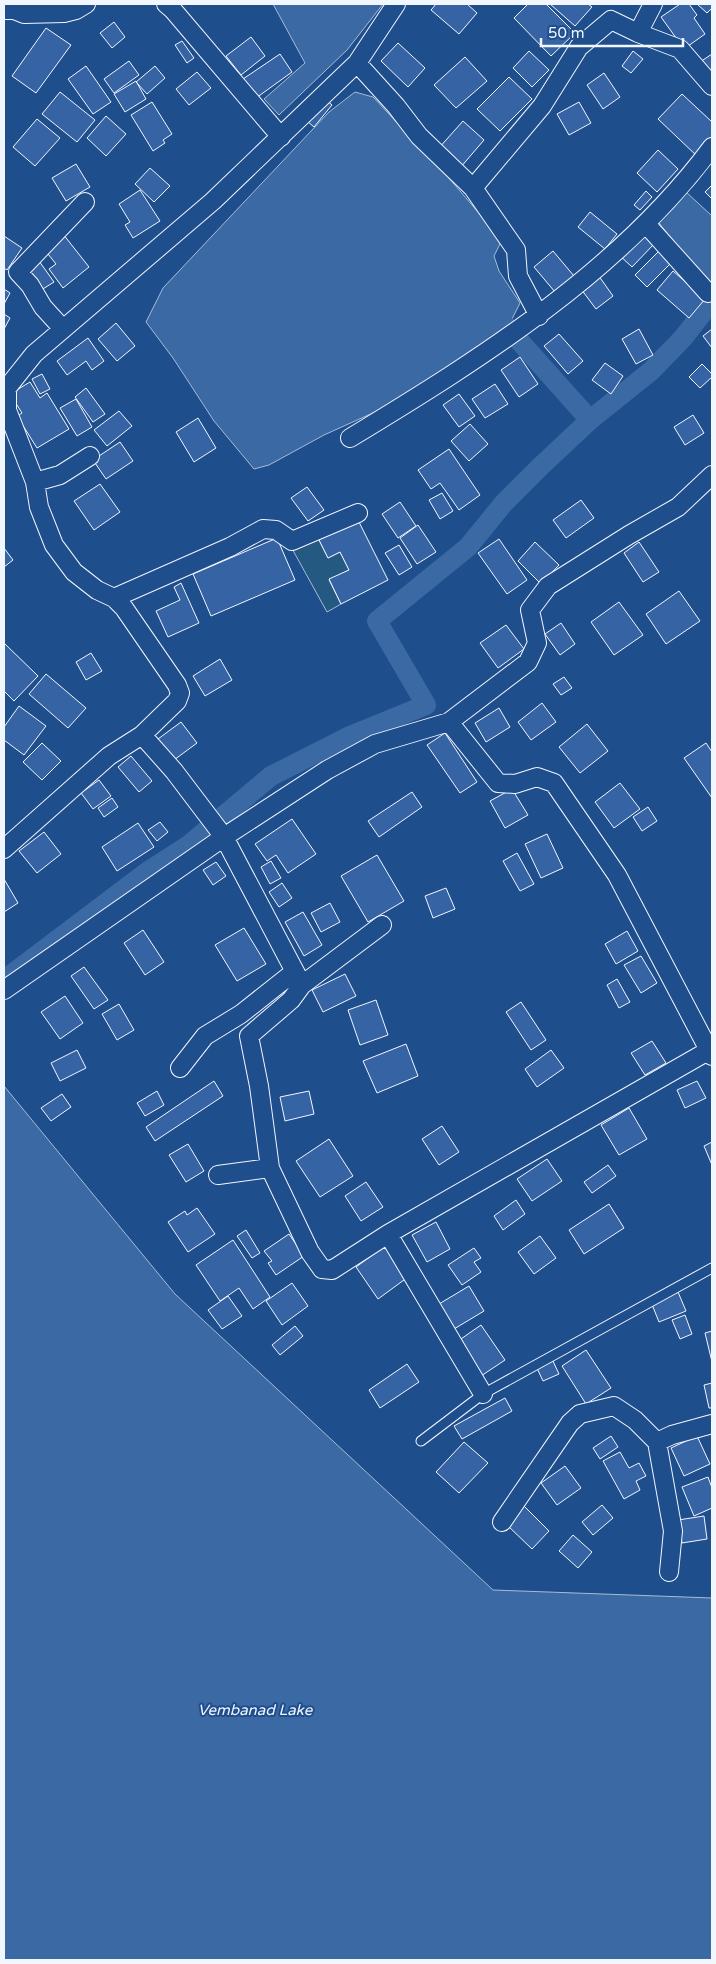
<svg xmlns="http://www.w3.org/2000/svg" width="716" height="1964" font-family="'Varela Round',sans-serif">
	<rect width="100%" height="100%" fill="#1f4e8c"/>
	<path fill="#245a82" stroke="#a8bbd7" d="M317,536L328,558L340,552L349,570L329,580L341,604L327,612L290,545Z"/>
	<path fill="#3b69a3" stroke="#a8bbd7" d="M273,4H383L347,50L279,115L264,99L305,63Z
		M355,92L373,97L448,177L502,240L494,256L499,271L520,303L510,323L495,336L386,407L324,435L269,465L254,469L214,421L173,358L146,322L163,288L329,112Z
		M685,191L712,216V289L655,218Z
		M4,1086L175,1294L493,1590L712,1598V1960H4Z"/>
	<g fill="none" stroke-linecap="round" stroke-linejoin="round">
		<path stroke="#3b69a3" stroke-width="20" d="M506,326L590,420
			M4,980L147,872L189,845L271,776L350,736L426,705L377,621L468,547L503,504L542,465L590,420L651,371L683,338L712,301"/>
	</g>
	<path fill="#3563a3" stroke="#f2f6ff" d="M436,4H467L477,13L459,34L431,10Z
		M528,4H546L575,33L551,56L514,18Z
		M550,4H588L592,7L575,26Z
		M680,4H689L697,15L694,18L705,34L684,49L661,17Z
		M697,4H712V8L707,13Z
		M114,22L125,37L112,48L100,33Z
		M46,28L71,45L36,93L12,76Z
		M251,37L265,56L241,75L226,56Z
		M182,41L194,58L187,63L175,45Z
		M398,43L425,68L408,87L381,61Z
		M529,51L549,70L532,87L513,68Z
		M633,51L643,59L631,73L622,66Z
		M280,54L292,72L256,98L243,79Z
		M712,54V81L700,62Z
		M465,57L487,81L456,108L434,85Z
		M129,61L139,75L114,93L104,79Z
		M86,66L111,102L93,114L68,79Z
		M155,66L165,78L147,94L136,82Z
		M197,72L211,88L189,105L176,89Z
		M604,73L620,97L603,109L587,85Z
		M509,77L532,99L500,131L477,109Z
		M136,81L146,99L125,112L114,94Z
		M60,92L95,120L77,142L42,114Z
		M682,94L712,122V141L698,157L658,119Z
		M325,99L332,105L314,127L307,121Z
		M152,102L172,134L163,140L165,143L153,151L131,115Z
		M579,102L591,123L569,135L557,114Z
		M106,116L126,134L106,156L87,138Z
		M37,119L60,138L35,166L13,147Z
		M463,121L484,140L460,168L438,149Z
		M658,150L678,169L657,192L637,173Z
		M76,164L90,187L66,201L52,178Z
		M150,168L170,186L154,202L135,184Z
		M712,185V199L705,192Z
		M140,190L160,221L133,238L125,225L130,222L119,204Z
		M646,191L652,197L640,210L634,205Z
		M590,212L617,234L605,249L578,227Z
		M639,231L654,244L632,267L618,254Z
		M63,234L89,267L63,288L49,269L56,264L44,249Z
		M4,236L22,248L7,270L4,268Z
		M553,251L574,276L555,292L534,267Z
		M659,251L671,263L647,287L635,275Z
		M39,261L54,282L38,292L24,272Z
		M673,271L705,299L689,318L657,290Z
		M596,272L613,296L596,309L578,285Z
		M4,289L10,293L4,304Z
		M4,314L10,318L4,329Z
		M116,323L135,346L117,361L98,339Z
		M639,329L653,355L636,364L622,339Z
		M712,329V348L703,336Z
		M559,334L583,361L568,374L544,346Z
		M88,338L104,361L92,370L86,361L67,375L57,361Z
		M520,357L538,384L519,397L501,370Z
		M605,363L623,376L611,394L592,380Z
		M702,364L712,374V377L700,388L689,377Z
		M42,374L50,389L40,394L32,379Z
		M30,382L40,398L47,393L69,429L37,448L17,416L22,413L10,394Z
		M495,384L508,404L485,418L472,399Z
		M86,388L105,414L93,422L75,397Z
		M459,394L475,416L459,427L443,405Z
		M76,399L92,427L77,436L60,408Z
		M119,411L132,426L107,446L94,430Z
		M693,415L704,433L685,445L674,427Z
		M198,418L216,448L194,462L176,432Z
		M470,424L488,444L469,461L451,441Z
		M120,442L133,461L106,479L93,460Z
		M449,449L480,495L459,510L440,483L431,489L418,470Z
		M100,484L120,512L94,530L74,501Z
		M307,487L324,510L308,521L291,498Z
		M442,493L453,511L440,519L429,500Z
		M581,500L594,518L566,538L553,520Z
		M400,502L416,526L398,538L382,514Z
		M356,516L388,580L341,604L329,579L349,570L340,552L328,558L317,536Z
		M418,525L436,552L417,564L400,538Z
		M277,538L295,580L211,616L193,574Z
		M499,539L527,580L507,594L478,553Z
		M535,542L559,565L541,584L518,561Z
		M639,542L659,572L643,582L624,553Z
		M399,545L412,567L399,575L385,553Z
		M4,548L13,560L4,567Z
		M181,583L199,623L168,637L156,611L180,600L174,587Z
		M679,591L700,621L666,644L646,614Z
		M619,602L643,635L614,655L591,622Z
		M561,623L575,644L560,655L545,634Z
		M506,625L524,649L498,668L480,643Z
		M4,643L38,676L14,701L4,691Z
		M91,653L102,671L86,680L76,662Z
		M220,659L232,680L205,696L193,676Z
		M46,674L86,708L68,728L29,694Z
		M564,677L572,688L561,695L553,684Z
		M542,703L556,722L531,740L518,722Z
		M19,706L46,726L24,755L4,740V727Z
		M499,708L510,727L486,742L475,723Z
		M181,722L197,743L174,760L158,739Z
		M587,724L608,751L580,773L559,747Z
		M445,733L477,782L460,793L427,745Z
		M42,743L61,761L42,780L23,762Z
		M706,743L712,752V798L684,758Z
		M131,756L152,781L139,792L118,767Z
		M99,780L111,796L93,809L81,793Z
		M620,783L640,809L614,828L595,802Z
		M512,789L528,815L505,828L490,801Z
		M412,792L422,807L379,837L368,821Z
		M112,798L118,807L104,817L98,808Z
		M648,807L657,821L642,831L633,817Z
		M292,819L316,854L288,873L276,855L267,861L255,844Z
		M160,822L168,832L157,841L148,830Z
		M138,823L154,847L117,871L102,847Z
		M44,832L61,854L37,873L19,851Z
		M547,834L563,868L541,878L525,844Z
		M517,853L534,884L520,891L503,861Z
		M377,855L404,901L368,922L341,876Z
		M271,861L281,878L270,884L261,867Z
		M216,862L226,876L213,885L203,870Z
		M4,879L18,903L4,912Z
		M282,883L292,898L279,907L269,892Z
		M446,888L455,909L433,918L425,896Z
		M330,903L340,922L321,932L311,913Z
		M303,912L322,945L304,956L285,922Z
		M244,928L266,964L237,981L215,945Z
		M143,930L164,962L145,975L124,943Z
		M627,931L638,951L616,964L605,944Z
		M641,956L657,983L641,993L624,965Z
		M84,967L108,1000L94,1009L71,976Z
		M345,974L356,996L323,1012L312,990Z
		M617,979L630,1002L619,1008L607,985Z
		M65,996L83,1023L60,1039L41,1012Z
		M376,1000L388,1035L360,1045L348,1010Z
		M521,1002L546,1040L531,1050L506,1012Z
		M119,1004L134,1030L117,1040L102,1014Z
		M652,1041L666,1063L645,1075L631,1053Z
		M406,1044L418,1076L377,1093L363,1061Z
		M77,1050L86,1068L60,1081L51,1063Z
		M551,1050L564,1068L537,1087L525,1069Z
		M214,1081L223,1096L155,1141L146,1127Z
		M697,1081L706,1098L685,1108L677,1090Z
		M157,1091L164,1105L145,1116L137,1103Z
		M309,1091L314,1114L285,1121L280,1097Z
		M62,1094L71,1107L51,1121L41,1108Z
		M629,1108L647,1139L619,1155L601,1125Z
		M442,1126L459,1152L439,1165L422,1139Z
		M329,1139L353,1176L320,1197L296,1161Z
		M712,1142V1165L704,1146Z
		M188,1144L204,1171L186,1182L169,1155Z
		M547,1159L562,1181L532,1201L517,1179Z
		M608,1165L616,1176L592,1193L584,1182Z
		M366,1182L383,1207L361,1221L345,1196Z
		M516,1200L525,1214L503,1230L494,1216Z
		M609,1204L624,1228L584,1254L569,1230Z
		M197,1208L215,1234L188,1252L168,1222L185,1211L187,1215Z
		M436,1222L450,1249L427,1262L412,1235Z
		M246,1230L260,1253L252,1258L237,1236Z
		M289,1234L304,1256L276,1275L268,1263L272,1261L264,1251Z
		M540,1236L556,1258L534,1274L518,1252Z
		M233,1240L270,1297L253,1309L239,1288L220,1301L196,1265Z
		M385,1246L408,1277L378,1299L356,1267Z
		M474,1248L481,1258L474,1262L481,1272L462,1285L448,1265Z
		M292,1283L308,1306L282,1325L266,1301Z
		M469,1286L484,1311L454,1329L439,1304Z
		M678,1292L686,1311L659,1322L651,1302Z
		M228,1296L242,1316L222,1329L208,1310Z
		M685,1315L692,1334L680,1339L672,1320Z
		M481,1325L505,1360L481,1376L458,1341Z
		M295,1326L303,1336L280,1355L272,1345Z
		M712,1331V1362L705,1333Z
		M586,1350L611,1388L586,1404L562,1366Z
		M552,1359L559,1374L543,1381L536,1366Z
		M407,1364L419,1382L380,1408L369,1390Z
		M712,1383V1408H709L704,1385Z
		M505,1398L512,1411L462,1439L454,1426Z
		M611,1436L618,1447L600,1459L593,1448Z
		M697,1436L710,1464L684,1476L671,1448Z
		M464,1442L488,1463L459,1493L436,1472Z
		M620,1452L629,1468L639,1463L646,1476L636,1481L640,1490L624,1499L603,1461Z
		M565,1466L581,1488L557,1505L541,1483Z
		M708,1477L712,1488V1508L694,1516L682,1487Z
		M602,1505L613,1518L593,1535L582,1522Z
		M524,1506L549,1531L532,1549L506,1524Z
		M704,1516L707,1539L682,1543L678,1520Z
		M573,1535L592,1552L578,1568L559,1551Z"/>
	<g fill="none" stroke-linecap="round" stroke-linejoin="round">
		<defs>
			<path id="lane" d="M421,1441L483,1394L712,1268"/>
			<path id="street" d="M166,4L173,10L281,137
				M396,4L357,63L396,106L419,136L473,188L516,250L518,276L539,316
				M4,10H14L24,14L64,13L76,10L86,4
				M638,33L680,49L712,86
				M357,63L213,201L34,354L7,388V410L35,482L39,507L54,545L74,572L97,590L114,598L124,608L177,685L180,693L177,701L142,735L174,771L224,837L327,770L375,744L449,722L498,783L515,784L537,777L554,783L617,875L712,1056
				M473,188L542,106L579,47L611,20L638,33L653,4
				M646,224L708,293
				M63,329L43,307L30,285L18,272L85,202
				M350,438C482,358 619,272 712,147
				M35,482L60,475L90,456
				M114,598L230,547L263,529L276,530L292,541L358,513
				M449,722L528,662L537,643L530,610L548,586L629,535L678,507L712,475
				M4,849L109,756L142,735
				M302,985L382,925
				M4,990L224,837L302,985L291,1000L249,1036L259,1086L270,1168L310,1252L322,1269L332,1270L388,1234L483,1394
				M180,1068L205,1036L241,1014L294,972
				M218,1175L270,1168
				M388,1234L708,1051
				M502,1522L570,1423L580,1414L614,1406L635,1420L657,1442
				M669,1572L673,1531L657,1442L672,1435L712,1424"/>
		</defs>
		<use href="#lane" stroke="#f2f6ff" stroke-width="11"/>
		<use href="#street" stroke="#f2f6ff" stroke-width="20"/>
		<use href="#lane" stroke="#1f4e8c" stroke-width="9"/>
		<use href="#street" stroke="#1f4e8c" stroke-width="18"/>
	</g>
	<g text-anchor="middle" stroke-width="4" stroke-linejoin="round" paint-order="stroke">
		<g font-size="15" font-style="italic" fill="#f2f6ff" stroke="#1f4e8c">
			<text x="255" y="1715">Vembanad Lake</text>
		</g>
	</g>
	<rect width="716" height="1964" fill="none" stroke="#f2f6ff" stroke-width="10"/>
	<path d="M541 38v8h142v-8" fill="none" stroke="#f2f6ff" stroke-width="2.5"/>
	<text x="548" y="38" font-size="15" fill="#f2f6ff" stroke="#1f4e8c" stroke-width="4" paint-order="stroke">50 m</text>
</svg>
